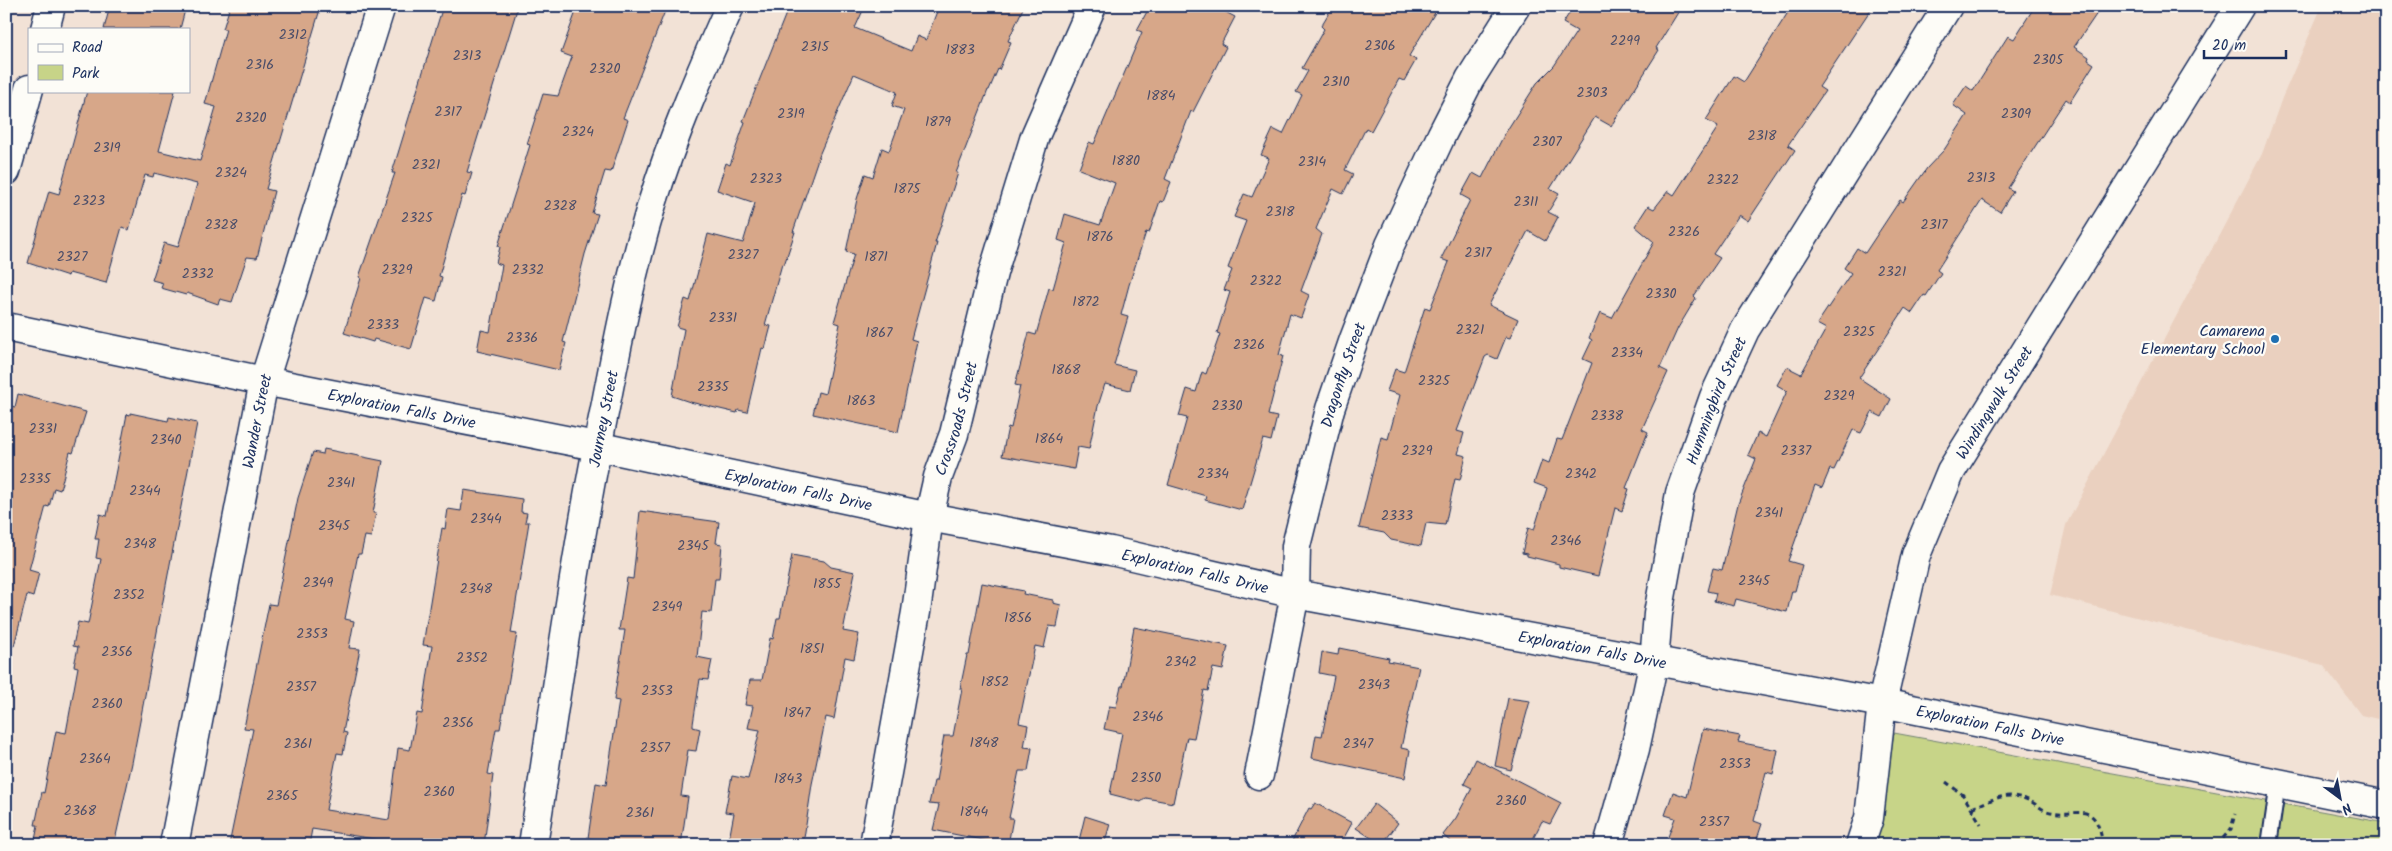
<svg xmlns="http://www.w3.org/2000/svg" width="2392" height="851" font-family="Kalam,sans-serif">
	<rect width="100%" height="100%" fill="#f2e2d6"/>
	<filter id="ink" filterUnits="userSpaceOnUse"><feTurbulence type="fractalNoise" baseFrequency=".02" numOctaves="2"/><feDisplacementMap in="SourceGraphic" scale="10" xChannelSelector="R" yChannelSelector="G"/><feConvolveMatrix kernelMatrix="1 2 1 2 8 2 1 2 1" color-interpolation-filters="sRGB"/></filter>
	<g filter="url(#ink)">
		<path fill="#ead0bf" d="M2322,6H2386V721L2361,715L2323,665L2050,595L2066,525L2262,154L2282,98Z"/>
		<path fill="#c7d488" stroke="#718273" d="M1894,733L2386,823V845H1863L1886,775Z"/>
		<path fill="#d7a789" stroke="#1b2f5e" d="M110,6H186L180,29H104Z
			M230,6H321L266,189L274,191L257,258L247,257L232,302L220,299L218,304L187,293L186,295L161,288L163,283L152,280L164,243L178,247L197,184L154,173L153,177L145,175L129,230L122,227L106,283L69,273L68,276L28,263L49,191L59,194L87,91H175L159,151L200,161L216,107L205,104L226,29H223Z
			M443,6H518L467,172L472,173L465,196L462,195L439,276L442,277L436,301L426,298L411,349L374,339L373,342L344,333L361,278L359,277L395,173H392Z
			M578,6H664L662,10L665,11L623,118L628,120L611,172L605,171L592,213L598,214L585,254L563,342L566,343L559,370L477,351L481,330L490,332L502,265L496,263L500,247L498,246L530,145L527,144L543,94L558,96L572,57L561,53Z
			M789,6H865L855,28L911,51L917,36L926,40L939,6H1024L1008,41L1011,42L999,70L998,69L989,90H988L956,173H958L935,243H937L911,339L917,341L898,432L813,414L818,392L825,394L840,324L834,322L854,254L846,252L857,199L865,174L873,177L882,148L889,151L904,110L892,106L897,92L854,74L820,153L793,232H795L784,265L782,264L765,325L771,326L765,349L762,348L747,412L738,410L737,413L690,402L672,396L684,329L677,327L685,299L690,301L708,234L743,243L755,203L717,190L726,163L730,165L745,122L743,121Z
			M1150,6H1214L1235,17L1221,44L1226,47L1193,112L1191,111L1165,179L1171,182L1163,202L1160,201L1149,233L1146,232L1129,285L1121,315L1128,317L1114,365L1135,370L1130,390L1105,384L1098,406L1089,449L1078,447L1074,469L1002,456L1008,427L1011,428L1020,386L1015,385L1029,333L1036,335L1049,288L1053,289L1066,243L1058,240L1065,214L1100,225L1115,183L1079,169L1089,142L1094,144L1142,32L1137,30Z
			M1333,6H1439L1409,56L1416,60L1404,81L1399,79L1371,131L1366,128L1345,170L1353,174L1343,194L1333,189L1316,229L1322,234L1301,291L1309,295L1301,318L1290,314L1279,355L1283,356L1268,415L1277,417L1271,441L1263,439L1242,510L1205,500L1206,496L1168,485L1187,418L1179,416L1187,389L1196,392L1202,372L1206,374L1220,334L1217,333L1230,292L1224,290L1232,270L1228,268L1246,221L1234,217L1244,194L1252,197L1269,158L1261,155L1273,129L1283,134L1302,95L1296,92L1308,71L1302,68L1324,29L1321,26Z
			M1574,6H1682L1656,48L1659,50L1611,126L1595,117L1550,189L1559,194L1548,212L1558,217L1545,241L1528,231L1489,305L1518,319L1510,338L1506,337L1497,359L1488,355L1485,357L1457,431L1464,433L1458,454L1466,456L1460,480L1455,479L1445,525L1426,523L1421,546L1391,540L1384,533L1359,528L1381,437L1388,439L1400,395L1387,391L1395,369L1404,372L1425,307L1430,309L1449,262L1441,259L1470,200L1461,195L1473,173L1482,178L1504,135L1537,83L1554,66L1577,31L1563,23Z
			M1792,6H1873L1819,87L1825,91L1788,145L1795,150L1748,221L1739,215L1713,254L1720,258L1694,296L1696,298L1678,328L1660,368L1668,372L1642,429L1648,432L1626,488L1629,489L1622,511L1615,508L1598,576L1559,567V564L1527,556V554L1522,553L1528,528L1534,530L1547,488L1534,483L1542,460L1549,463L1557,439L1562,440L1592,363L1583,359L1592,340L1589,338L1600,313L1612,318L1654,242L1635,226L1648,206L1654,209L1668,191L1674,195L1718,127L1706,120L1734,76L1744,82Z
			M2035,6H2102L2074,47L2089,57L2088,60L2094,64L2070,102L2066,99L2008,188L2013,191L2000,212L1982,200L1937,270L1941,273L1926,296L1924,295L1912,313L1905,308L1859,378L1891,399L1882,417L1872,412L1861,433L1853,430L1834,470L1830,469L1822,488L1815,485L1788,561L1802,565L1795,591H1792L1787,612L1736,599L1734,606L1714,601L1716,593L1707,591L1713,568L1722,570L1738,504L1756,459L1748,455L1758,433L1766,437L1787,391L1777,385L1787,367L1801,374L1826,329L1817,324L1851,273L1844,268L1857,248L1865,253L1900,200L1903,202L1927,168L1944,150L1967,115L1953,105L1966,86L1973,91L2008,36L2014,39Z
			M18,394L86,412L73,453L70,452L60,490L54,488L49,507L46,506L29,570L39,573L33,597L27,595L14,646L6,645V421L11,406L15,407Z
			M130,413L168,421L169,417L197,423L132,763L114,845H34L38,825H35L42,792L44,793L56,731L66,733L78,667L74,666L78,647L73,646L78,622L88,624L101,559L96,558L99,539H95L100,514L107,516L127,414L130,415Z
			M324,449L383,461L373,513H376L371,537L365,536L361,554H358L345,619L354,621L349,648L360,649L343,732L347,733L343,754L337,753L326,810L389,820L398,748L410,750L417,713L422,714L432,646L423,645L442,528L445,529L448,509L461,511L464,490L522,499L521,512L527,513L525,522H529L511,633L517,634L500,729H496L488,774L493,775L484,845H392L393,842L312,829L309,845H229L253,729L244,728L269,604L276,605L298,498L313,452L323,454Z
			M640,511L719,522L716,543L722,544L719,579H715L711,613L702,612L697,657L712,660L708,680L700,679L693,724V727L700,729L696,751L688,750L681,796L688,797L681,845H631L588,838L596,783L606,785L619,701L614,700L625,630H619L627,578L633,579Z
			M792,555L824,561L831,567L855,572L843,631L859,634L854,659L845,657L834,719L826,717L812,784L803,845H728L734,813L725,812L732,776L748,779L760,730L748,728L753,706L745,705L750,680H762L770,638L773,639L777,618H780Z
			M982,583L1024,591L1023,594L1053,600V603L1061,605L1057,627L1049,626L1044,648L1035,646L1019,723L1028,725L1024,747L1032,748L1028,771H1019L1009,818H1013L1008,845L933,830L939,805L929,804L934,781H936L944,736H953L962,689H960L967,655H969Z
			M1134,627L1228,646L1223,670L1213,668L1208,691L1204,690L1194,738L1187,737L1173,803L1146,798L1141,802L1110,794L1122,733L1104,729L1109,706L1116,707L1121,686H1123Z
			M1339,648L1389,658L1388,661L1419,667L1401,748L1410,750L1405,778L1312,758L1316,735L1322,736L1334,676L1319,673L1322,652L1338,655Z
			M1508,698L1530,701L1511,770L1495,766Z
			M1703,729L1740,736L1738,742L1778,750L1773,774L1766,772L1754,821L1762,824L1755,845H1665L1675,818L1665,815L1673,792L1687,797Z
			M1476,759L1561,803L1550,824L1542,821L1530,845H1454L1443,835L1456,818L1472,788L1464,784Z
			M1315,803L1352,823L1340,845H1290L1309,808L1311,809Z
			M1374,804L1398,823L1382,845L1356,828Z
			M1085,816L1110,824L1104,845H1078Z"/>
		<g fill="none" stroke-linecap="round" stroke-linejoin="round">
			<defs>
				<path id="service" d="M2269,845L2278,783"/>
				<g id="minor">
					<path d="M45,29L51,6"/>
					<path d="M6,171L29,89"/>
					<path id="s1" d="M1259,775L1295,594L1296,546L1330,409L1354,339L1390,245L1442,134L1470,79L1516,6"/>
					<path id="s2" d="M174,845L264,381L381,6"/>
					<path id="s3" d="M533,845C556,697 576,549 606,403C619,336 632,270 652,204C673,136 701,71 730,6"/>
					<path id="s4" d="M874,845L916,612L929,517L938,477L954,434L993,273L1035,136L1092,6"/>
					<path id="s5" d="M1608,845L1635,749L1654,661L1658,614L1680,493L1714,397L1745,330L1948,6"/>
				</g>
				<g id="tertiary">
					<path id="s6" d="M6,327L264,381L596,446L929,517L1111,551L1295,594L1882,703L2386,805"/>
					<path id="s7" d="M1860,845L1869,818L1882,703L1916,555L1951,471L2240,6"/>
				</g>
			</defs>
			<use href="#service" stroke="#1b2f5e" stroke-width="18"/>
			<use href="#minor" stroke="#1b2f5e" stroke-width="31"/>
			<use href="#tertiary" stroke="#1b2f5e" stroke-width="31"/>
			<path stroke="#1b2f5e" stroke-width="3" stroke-dasharray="5 4" stroke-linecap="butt" d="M1946,782L1963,795L1981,824
				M1972,808C1994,799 2008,790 2030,801C2036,804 2041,809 2047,811C2077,820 2095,795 2103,845
				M2217,845L2231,829L2235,814"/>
			<use href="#service" stroke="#fdfcf7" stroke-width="14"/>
			<use href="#minor" stroke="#fdfcf7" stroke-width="28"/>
			<use href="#tertiary" stroke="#fdfcf7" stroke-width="28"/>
		</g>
	</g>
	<circle fill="#1f6fb2" stroke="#fdfcf7" stroke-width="2" cx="2275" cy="339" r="5"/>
	<g text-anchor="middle" stroke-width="4.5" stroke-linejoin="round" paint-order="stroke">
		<g font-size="14" fill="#4a4d69">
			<text x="293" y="39">2312</text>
			<text x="1625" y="45">2299</text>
			<text x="1380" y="50">2306</text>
			<text x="815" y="51">2315</text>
			<text x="960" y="54">1883</text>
			<text x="467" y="60">2313</text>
			<text x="2048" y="64">2305</text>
			<text x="260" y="69">2316</text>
			<text x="605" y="73">2320</text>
			<text x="1336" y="86">2310</text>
			<text x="1592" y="97">2303</text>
			<text x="1161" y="100">1884</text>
			<text x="448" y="116">2317</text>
			<text x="791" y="118">2319</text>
			<text x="2016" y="118">2309</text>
			<text x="251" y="122">2320</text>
			<text x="938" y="126">1879</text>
			<text x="578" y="136">2324</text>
			<text x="1762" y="140">2318</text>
			<text x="1547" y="146">2307</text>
			<text x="107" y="152">2319</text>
			<text x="1126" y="165">1880</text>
			<text x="1312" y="166">2314</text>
			<text x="426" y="169">2321</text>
			<text x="231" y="177">2324</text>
			<text x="1981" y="182">2313</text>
			<text x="766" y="183">2323</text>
			<text x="1723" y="184">2322</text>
			<text x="907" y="193">1875</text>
			<text x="89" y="205">2323</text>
			<text x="1526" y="206">2311</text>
			<text x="560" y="210">2328</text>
			<text x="1280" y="216">2318</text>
			<text x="417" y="222">2325</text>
			<text x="221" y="229">2328</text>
			<text x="1934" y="229">2317</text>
			<text x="1684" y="236">2326</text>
			<text x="1100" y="241">1876</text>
			<text x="1478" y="257">2317</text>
			<text x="743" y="259">2327</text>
			<text x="72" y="261">2327</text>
			<text x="876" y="261">1871</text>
			<text x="397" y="274">2329</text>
			<text x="528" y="274">2332</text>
			<text x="1892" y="276">2321</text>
			<text x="198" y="278">2332</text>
			<text x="1266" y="285">2322</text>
			<text x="1661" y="298">2330</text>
			<text x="1086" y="306">1872</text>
			<text x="723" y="322">2331</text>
			<text x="383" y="329">2333</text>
			<text x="1470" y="334">2321</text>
			<text x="1859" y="336">2325</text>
			<text x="879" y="337">1867</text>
			<text x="522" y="342">2336</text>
			<text x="1249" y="349">2326</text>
			<text x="1627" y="357">2334</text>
			<text x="1066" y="374">1868</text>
			<text x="1434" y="385">2325</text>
			<text x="713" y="391">2335</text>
			<text x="1839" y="400">2329</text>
			<text x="861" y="405">1863</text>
			<text x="1227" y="410">2330</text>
			<text x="1607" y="420">2338</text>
			<text x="43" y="433">2331</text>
			<text x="1049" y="443">1864</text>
			<text x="166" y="444">2340</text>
			<text x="1417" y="455">2329</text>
			<text x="1796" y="455">2337</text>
			<text x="1213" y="478">2334</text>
			<text x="1581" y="478">2342</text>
			<text x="35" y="483">2335</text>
			<text x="341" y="487">2341</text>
			<text x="145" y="495">2344</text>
			<text x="1769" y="517">2341</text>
			<text x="1397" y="520">2333</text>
			<text x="486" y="523">2344</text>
			<text x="334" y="530">2345</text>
			<text x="1566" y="545">2346</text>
			<text x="140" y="548">2348</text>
			<text x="693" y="550">2345</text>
			<text x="1754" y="585">2345</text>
			<text x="318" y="587">2349</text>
			<text x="827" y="588">1855</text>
			<text x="476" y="593">2348</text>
			<text x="129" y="599">2352</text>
			<text x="667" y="611">2349</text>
			<text x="1018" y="622">1856</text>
			<text x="312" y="638">2353</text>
			<text x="812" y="653">1851</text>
			<text x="117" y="656">2356</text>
			<text x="472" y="662">2352</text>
			<text x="1181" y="666">2342</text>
			<text x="995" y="686">1852</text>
			<text x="1374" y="689">2343</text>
			<text x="301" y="691">2357</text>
			<text x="657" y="695">2353</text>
			<text x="107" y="708">2360</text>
			<text x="797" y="717">1847</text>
			<text x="1148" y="721">2346</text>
			<text x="458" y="727">2356</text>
			<text x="984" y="747">1848</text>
			<text x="298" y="748">2361</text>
			<text x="1358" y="748">2347</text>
			<text x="655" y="752">2357</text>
			<text x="95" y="763">2364</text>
			<text x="1735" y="768">2353</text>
			<text x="1146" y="782">2350</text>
			<text x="788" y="783">1843</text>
			<text x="439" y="796">2360</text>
			<text x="282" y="800">2365</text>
			<text x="1511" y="805">2360</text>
			<text x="80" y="815">2368</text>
			<text x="974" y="816">1844</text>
			<text x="640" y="817">2361</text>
			<text x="1714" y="826">2357</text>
		</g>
		<g font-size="16" fill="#1b2f5e" stroke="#fdfcf7" text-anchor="end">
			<text x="2265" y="336">Camarena<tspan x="2265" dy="18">Elementary School</tspan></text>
		</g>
		<g font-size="16" fill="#1b2f5e" stroke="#fdfcf7">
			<text dy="6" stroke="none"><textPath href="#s1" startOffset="410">Dragonfly Street</textPath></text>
			<text dy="6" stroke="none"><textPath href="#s5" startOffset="459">Hummingbird Street</textPath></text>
			<text dy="6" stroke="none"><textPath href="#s7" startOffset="468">Windingwalk Street</textPath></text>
			<text dy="6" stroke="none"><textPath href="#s6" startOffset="404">Exploration Falls Drive</textPath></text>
			<text dy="6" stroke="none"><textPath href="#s3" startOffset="432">Journey Street</textPath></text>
			<text dy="6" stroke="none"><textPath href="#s4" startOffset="435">Crossroads Street</textPath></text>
			<text dy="6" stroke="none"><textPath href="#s2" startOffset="432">Wander Street</textPath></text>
			<text dy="6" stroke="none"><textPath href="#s6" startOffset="809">Exploration Falls Drive</textPath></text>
			<text dy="6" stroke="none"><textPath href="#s6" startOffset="1214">Exploration Falls Drive</textPath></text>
			<text dy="6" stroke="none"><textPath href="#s6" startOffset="1619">Exploration Falls Drive</textPath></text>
			<text dy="6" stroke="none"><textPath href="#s6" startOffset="2024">Exploration Falls Drive</textPath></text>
		</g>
	</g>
	<rect width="2392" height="851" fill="none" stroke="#fdfcf7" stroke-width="25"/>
	<rect x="12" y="12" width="2367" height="826" fill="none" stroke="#1b2f5e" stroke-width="2" filter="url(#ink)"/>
	<rect x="28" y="28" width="162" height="65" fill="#fdfcf7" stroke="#a3aaba"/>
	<rect x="38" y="44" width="25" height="8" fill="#fdfcf7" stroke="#a3aaba"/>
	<text x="72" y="52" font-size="15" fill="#1b2f5e">Road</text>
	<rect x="38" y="65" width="25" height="15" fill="#c7d488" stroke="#a3aaba"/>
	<text x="72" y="78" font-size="15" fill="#1b2f5e">Park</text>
	<g transform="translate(2340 798) rotate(148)" stroke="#fdfcf7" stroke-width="4" paint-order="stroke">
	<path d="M0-4L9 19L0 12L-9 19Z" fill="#1b2f5e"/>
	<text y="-8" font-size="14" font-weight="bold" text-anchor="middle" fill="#1b2f5e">N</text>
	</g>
	<path d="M2204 50v8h82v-8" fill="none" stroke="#1b2f5e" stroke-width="2.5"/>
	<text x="2212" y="50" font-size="15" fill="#1b2f5e" stroke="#fdfcf7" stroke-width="4" paint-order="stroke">20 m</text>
</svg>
